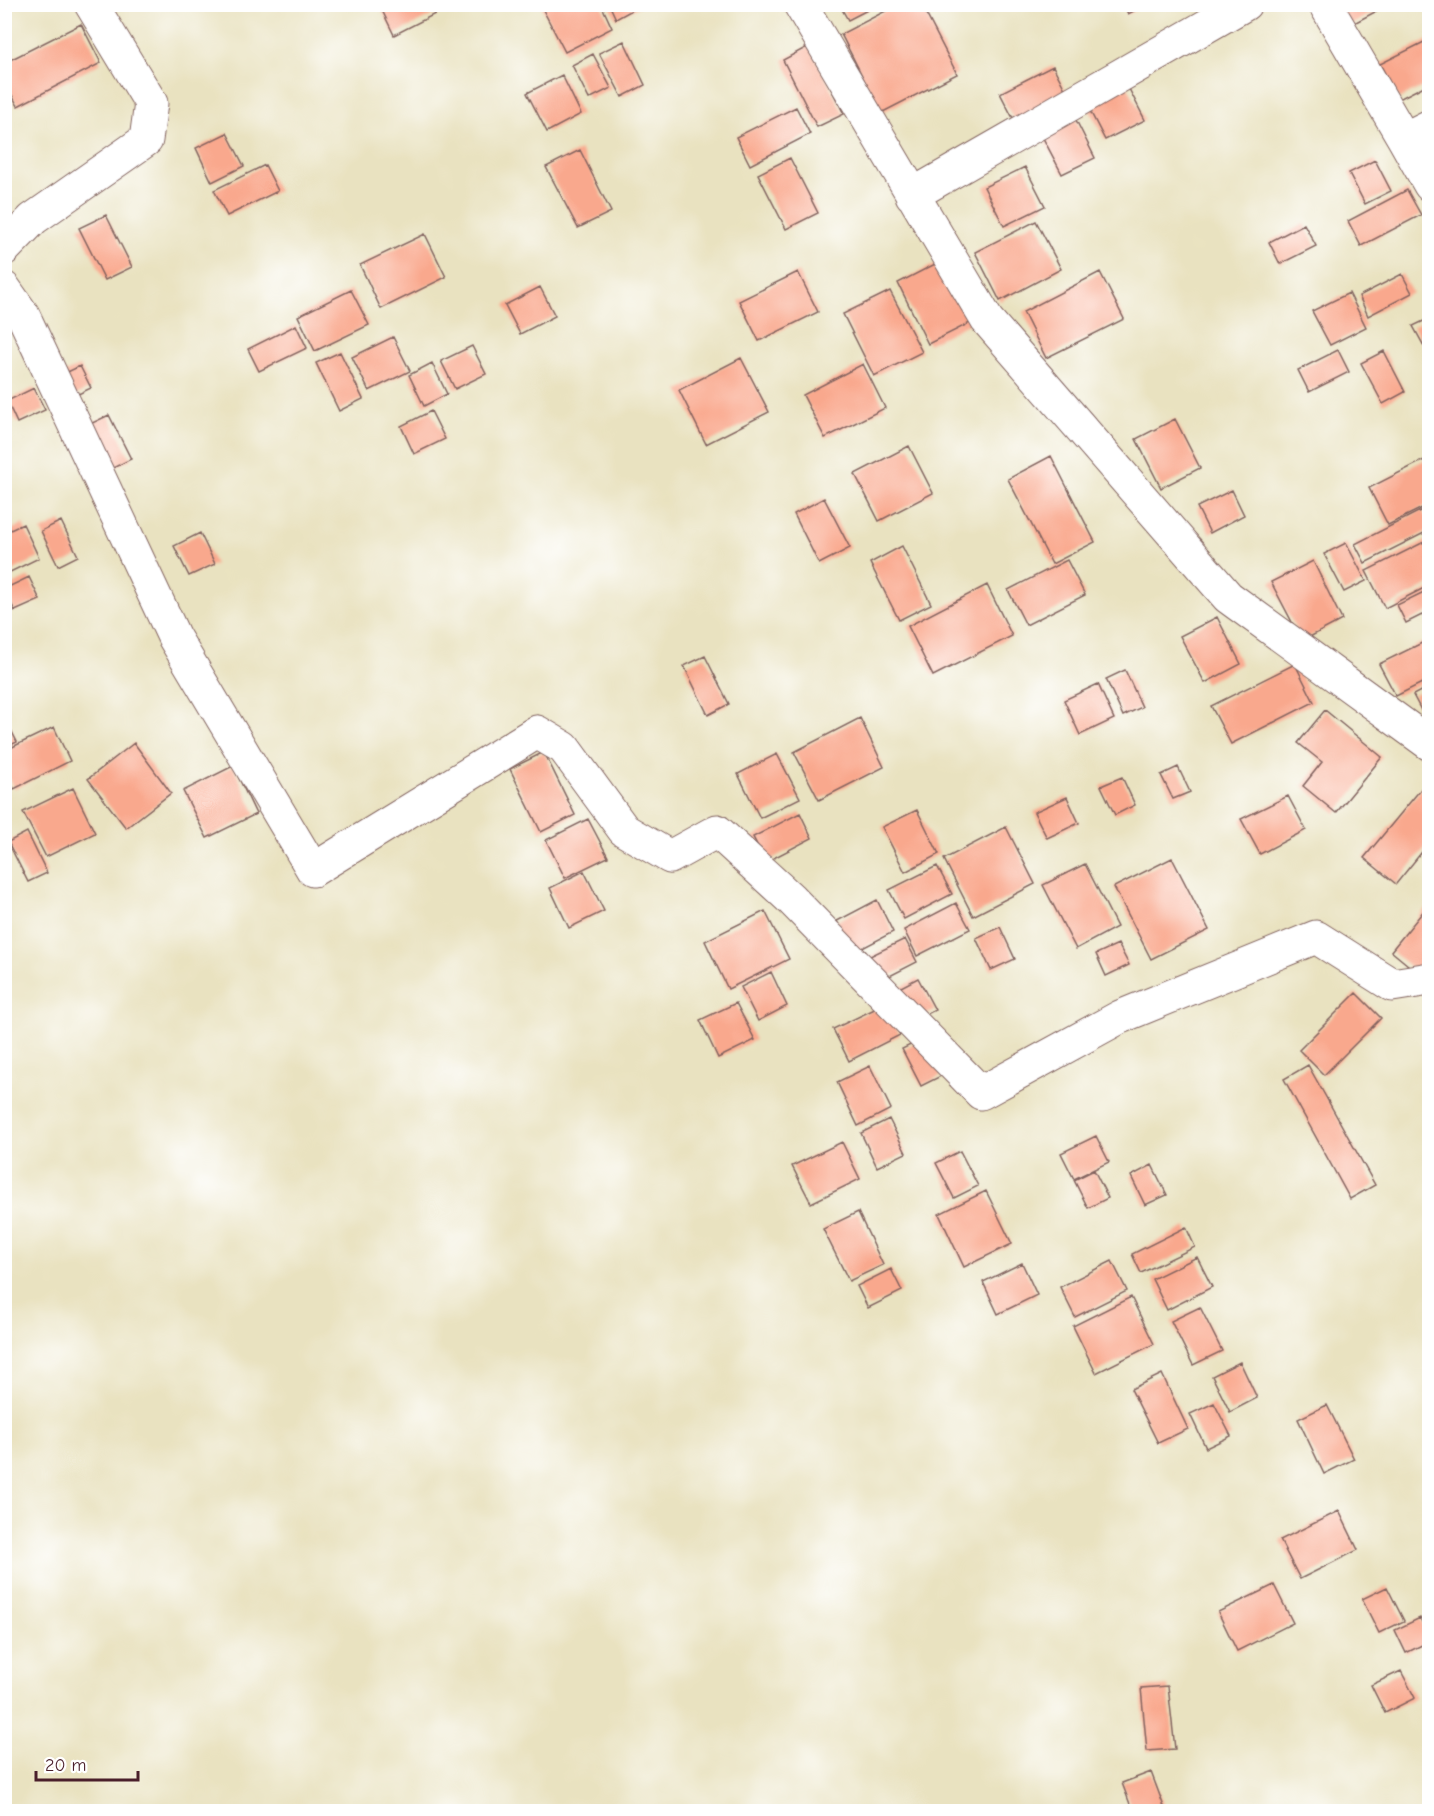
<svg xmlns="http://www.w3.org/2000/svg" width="1434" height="1816" font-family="'Comic Neue',sans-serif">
	<rect width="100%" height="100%" fill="#fff"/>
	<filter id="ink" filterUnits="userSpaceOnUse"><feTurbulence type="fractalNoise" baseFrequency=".0167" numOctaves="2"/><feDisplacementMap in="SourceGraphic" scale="12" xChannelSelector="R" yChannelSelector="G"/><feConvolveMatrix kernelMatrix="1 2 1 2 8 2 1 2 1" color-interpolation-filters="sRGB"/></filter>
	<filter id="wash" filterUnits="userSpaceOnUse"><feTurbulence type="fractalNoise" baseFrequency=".008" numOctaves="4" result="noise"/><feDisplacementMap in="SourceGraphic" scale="24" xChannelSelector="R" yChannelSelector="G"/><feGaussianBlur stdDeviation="1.35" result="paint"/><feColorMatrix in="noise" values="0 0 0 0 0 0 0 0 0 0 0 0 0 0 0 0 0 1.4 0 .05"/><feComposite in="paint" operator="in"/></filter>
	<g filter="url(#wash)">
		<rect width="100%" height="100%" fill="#e9e2c0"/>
		<g id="blocks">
			<path fill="#f9a88d" d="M379,4H432L437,13L394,35Z
				M540,4H601L612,28L565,52Z
				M609,4H643L616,19Z
				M839,4H879L848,20Z
				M899,4H921L957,74L881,113L841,34Z
				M1123,4H1147L1128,14Z
				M1328,4H1390L1341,30Z
				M81,24L101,63L18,106L4,81V63Z
				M1430,39V83L1399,99L1380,64Z
				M624,41L645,85L622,97L599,53Z
				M809,46L844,114L817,127L783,60Z
				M593,54L611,88L589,99L572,65Z
				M1053,66L1069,97L1016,124L1000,93Z
				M562,75L581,114L547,132L527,93Z
				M1126,83L1145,120L1105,140L1086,103Z
				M796,107L810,134L750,165L736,137Z
				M1075,118L1095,158L1062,174L1042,136Z
				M227,133L244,166L212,182L196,148Z
				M580,150L611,212L578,228L546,167Z
				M790,158L818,213L786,229L758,174Z
				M1375,160L1391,191L1365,204L1349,173Z
				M265,165L278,191L227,216L214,190Z
				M1025,167L1045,206L1004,226L984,187Z
				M1407,190L1421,215L1361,246L1348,221Z
				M106,215L132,267L105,280L79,228Z
				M1036,221L1061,269L1000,301L975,252Z
				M1304,224L1316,246L1280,264L1269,242Z
				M425,234L446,277L381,309L360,265Z
				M939,262L970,323L928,344L898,283Z
				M798,272L818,312L759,341L739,301Z
				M1100,272L1124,319L1046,358L1023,312Z
				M1402,274L1412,293L1368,316L1359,296Z
				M540,287L555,316L520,334L505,305Z
				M351,290L369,325L315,351L298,316Z
				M890,291L922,352L874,376L843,314Z
				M1349,293L1366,327L1330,345L1312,311Z
				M1430,318V344L1424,346L1413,326Z
				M296,325L307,348L259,371L248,349Z
				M393,337L410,371L369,391L352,357Z
				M472,346L486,374L455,389L441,361Z
				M1338,350L1349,372L1309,392L1298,370Z
				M1384,351L1405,392L1383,404L1361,363Z
				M340,352L363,399L339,411L316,363Z
				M741,358L769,412L706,444L679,390Z
				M432,363L447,394L424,406L409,375Z
				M863,364L885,408L825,438L803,395Z
				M80,366L91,388L70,398L59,376Z
				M34,388L45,410L17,423L7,401Z
				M431,411L445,439L414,454L401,426Z
				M109,415L131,459L111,469L90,424Z
				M1175,419L1200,468L1161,488L1136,439Z
				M909,446L933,493L879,521L855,474Z
				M1051,456L1095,542L1052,564L1008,479Z
				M1430,457V504L1388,525L1369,488Z
				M1232,490L1244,515L1210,533L1197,507Z
				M824,498L850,548L819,564L794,514Z
				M1422,510L1430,524V530L1365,563L1355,544Z
				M61,521L78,556L58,566L41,531Z
				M23,524L39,558L4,575V533Z
				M200,533L215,564L189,576L174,546Z
				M1428,540L1430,543V585L1385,608L1366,571Z
				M1346,543L1366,581L1344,592L1324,554Z
				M902,546L931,604L899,620L870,563Z
				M1067,560L1085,595L1026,625L1008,590Z
				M1313,561L1342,620L1302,641L1271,582Z
				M29,577L40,600L15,611L4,589Z
				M987,585L1012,636L933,676L908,626Z
				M1430,589V611L1406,623L1397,605Z
				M1217,617L1241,664L1205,683L1180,636Z
				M1430,639V679L1396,696L1379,664Z
				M705,656L729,704L708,715L684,666Z
				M1295,664L1314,702L1231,744L1211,706Z
				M1125,670L1142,707L1123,716L1106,679Z
				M1098,684L1114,719L1080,735L1064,700Z
				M1430,686V727L1413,695Z
				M1325,710L1382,757L1336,813L1303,786L1322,762L1298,743Z
				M4,716L17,742L4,748Z
				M860,718L884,767L819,800L794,752Z
				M54,727L70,761L14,789L4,769V751Z
				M134,743L171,793L126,828L88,779Z
				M544,752L575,815L541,832L510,769Z
				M777,754L800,798L760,818L738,774Z
				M233,766L256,814L207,838L183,791Z
				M1178,767L1190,792L1173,799L1161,775Z
				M1122,777L1135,805L1115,815L1101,786Z
				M1430,778V842L1396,884L1364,858Z
				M73,788L95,833L46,857L23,812Z
				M1288,796L1306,830L1260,854L1241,819Z
				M1067,797L1079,823L1047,838L1034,812Z
				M917,810L939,854L905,872L882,827Z
				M800,813L812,838L766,862L753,837Z
				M588,819L608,857L565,878L546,840Z
				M1006,827L1035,884L973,916L944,859Z
				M27,832L47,873L28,882L8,842Z
				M1172,858L1209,930L1151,959L1114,887Z
				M1085,864L1117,927L1076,949L1043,885Z
				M937,866L952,894L904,919L889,890Z
				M584,871L604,911L569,928L550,888Z
				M877,900L893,932L853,953L837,921Z
				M956,903L970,929L917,956L904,930Z
				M1430,903V974L1425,979L1391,951Z
				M765,911L789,959L728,989L705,941Z
				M1000,927L1015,959L991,970L976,938Z
				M905,939L917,962L882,980L870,956Z
				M1118,944L1129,965L1106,976L1096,954Z
				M771,972L787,1006L758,1021L741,987Z
				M918,978L935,1010L915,1020L899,988Z
				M1356,993L1381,1018L1324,1075L1299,1050Z
				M736,1003L755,1040L718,1058L700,1020Z
				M885,1004L900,1035L849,1061L833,1029Z
				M923,1039L941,1076L921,1086L902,1049Z
				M1308,1065L1375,1185L1350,1199L1284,1079Z
				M870,1066L891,1109L858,1126L837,1082Z
				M889,1119L906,1153L877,1167L861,1133Z
				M1096,1136L1109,1162L1074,1179L1061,1153Z
				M842,1142L860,1179L811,1203L792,1166Z
				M960,1151L978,1186L954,1198L936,1163Z
				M1152,1165L1167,1195L1145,1205L1131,1176Z
				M1094,1170L1108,1198L1088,1208L1074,1180Z
				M986,1191L1012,1244L964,1267L939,1214Z
				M858,1212L883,1265L849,1281L823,1229Z
				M1186,1227L1195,1247L1141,1273L1132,1254Z
				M1197,1257L1212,1287L1167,1310L1152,1279Z
				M1112,1261L1127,1291L1075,1317L1060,1287Z
				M1022,1263L1037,1295L998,1314L983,1282Z
				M891,1269L902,1291L868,1308L857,1286Z
				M1131,1297L1154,1344L1096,1373L1073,1326Z
				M1200,1307L1222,1351L1193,1365L1171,1321Z
				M1240,1362L1257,1398L1230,1412L1212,1376Z
				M1162,1374L1188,1429L1158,1443L1131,1389Z
				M1214,1403L1231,1436L1206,1448L1190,1414Z
				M1327,1405L1354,1459L1324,1474L1298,1419Z
				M1339,1511L1358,1550L1300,1579L1280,1540Z
				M1274,1585L1293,1623L1237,1651L1218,1612Z
				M1387,1587L1404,1621L1379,1633L1362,1599Z
				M1420,1618L1430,1638V1641L1406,1653L1395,1630Z
				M1401,1671L1415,1698L1385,1713L1371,1685Z
				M1168,1686L1175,1749L1147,1751L1141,1688Z
				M1151,1772L1166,1812H1133L1122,1783Z"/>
		</g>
	</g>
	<g filter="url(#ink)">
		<use href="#blocks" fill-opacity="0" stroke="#82635f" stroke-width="1.5"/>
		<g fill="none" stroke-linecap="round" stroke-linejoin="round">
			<defs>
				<path id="minor" d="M800,4L987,320L1228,597L1430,744
					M1325,4L1404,139
					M1430,126L1404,139L1430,185
					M912,195L1245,4
					M4,249L33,219L146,140L151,103L91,4
					M4,288L23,315L174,637L313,870L537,732L564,748L624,830L670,857L717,831L791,899L981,1093L1120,1017L1316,937L1392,985L1430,979"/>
			</defs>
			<use href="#minor" stroke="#82635f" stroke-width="35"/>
			<use href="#minor" stroke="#fff" stroke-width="33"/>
		</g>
	</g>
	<rect width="1434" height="1816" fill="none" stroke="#fff" stroke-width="24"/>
	<path d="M36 1771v9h102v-9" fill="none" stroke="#4a1f2b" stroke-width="3"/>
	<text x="45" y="1771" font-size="18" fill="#4a1f2b" stroke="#ffffff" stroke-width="4.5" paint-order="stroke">20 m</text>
</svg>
